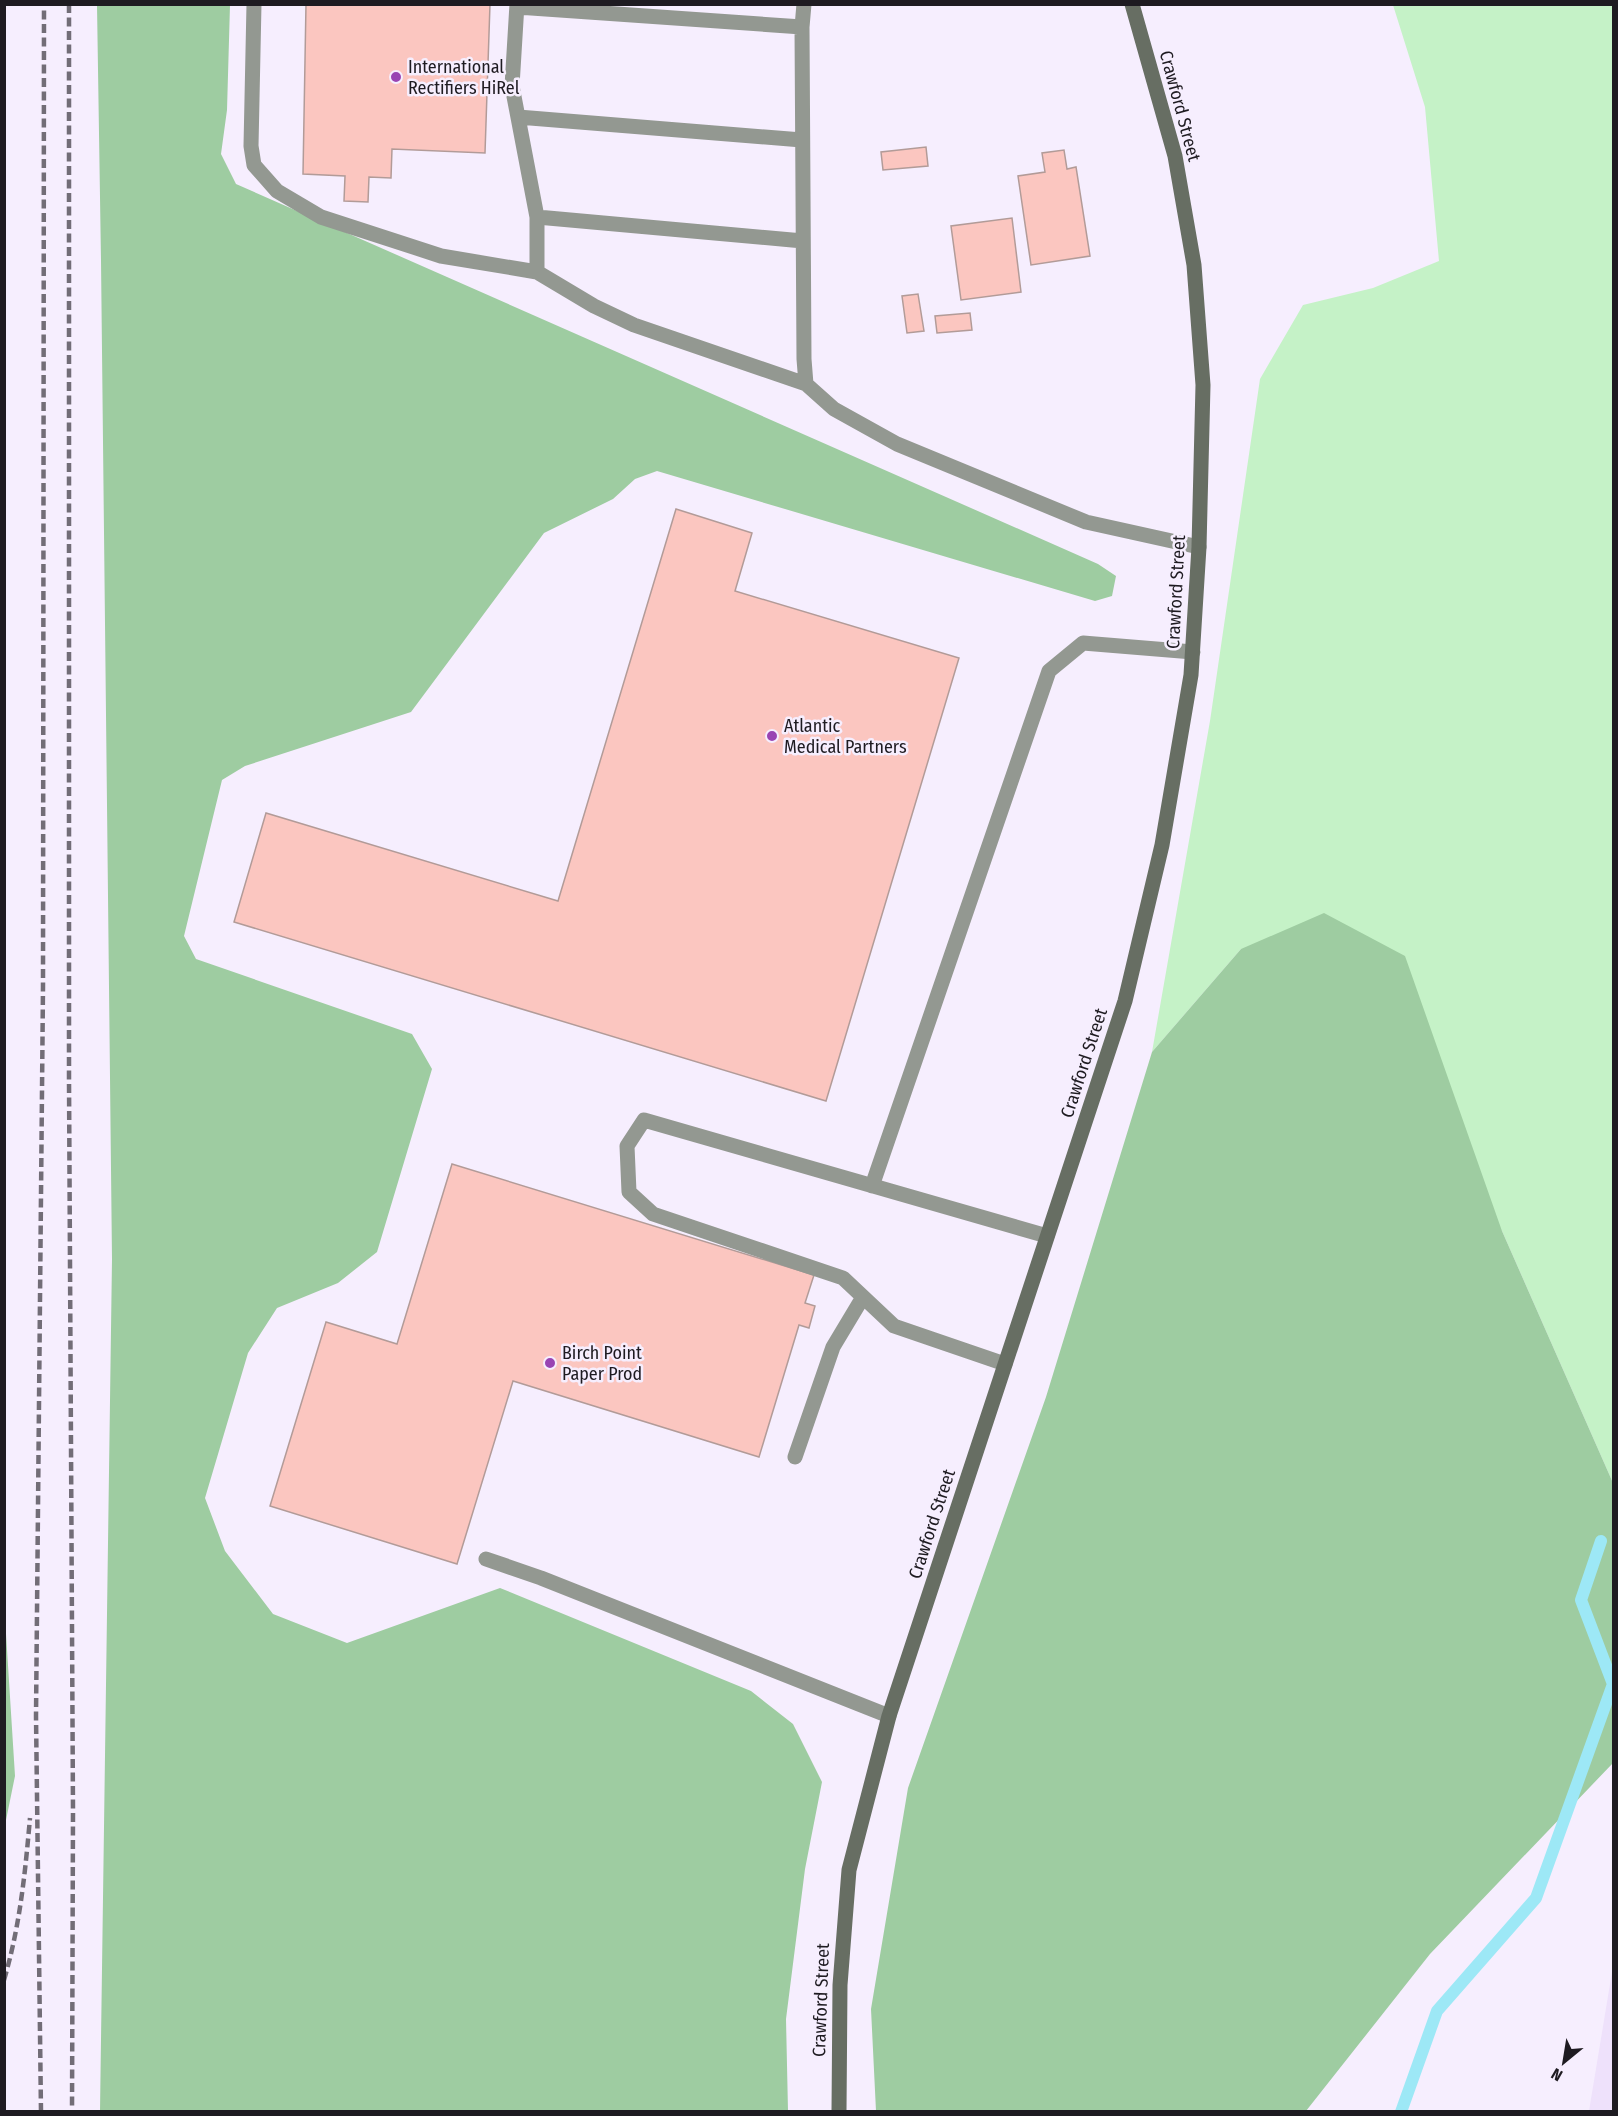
<svg xmlns="http://www.w3.org/2000/svg" width="1618" height="2116" font-family="'Fira Sans Condensed',sans-serif">
	<rect width="100%" height="100%" fill="#f6eefe"/>
	<path fill="#eee1fb" d="M1613,1966V2111H1589Z"/>
	<path fill="#c5f2c7" d="M1393,5H1613V1483L1502,1231L1241,949L1152,1052L1210,721L1260,379L1303,305L1373,288L1439,261L1425,107Z"/>
	<path fill="#9ecca1" d="M97,5H230L227,110L221,154L236,184L1098,564L1116,576L1112,596L1095,601L657,471L635,479L613,499L544,533L411,712L245,766L222,780L184,936L196,959L412,1034L432,1069L377,1252L338,1283L277,1308L248,1353L205,1498L225,1551L273,1614L347,1643L500,1588L751,1691L793,1724L822,1782L805,1869L786,2019L788,2111H100L112,1259L101,260Z
		M1324,913L1405,956L1502,1231L1613,1483V1763L1430,1954L1306,2111H876L871,2009L908,1788L1046,1397L1152,1052L1241,949Z
		M4,1602L15,1776L5,1825H4Z"/>
	<g fill="none" stroke-linecap="round" stroke-linejoin="round">
		<path stroke="#9de8f6" stroke-width="12" d="M1401,2112L1437,2011L1536,1898L1613,1684L1581,1600L1601,1541"/>
	</g>
	<path fill="#fbc6c0" stroke="#b29b98" stroke-width="1.5" d="M306,4H490L485,153L392,149L391,178L369,177L368,202L344,201L345,176L303,174Z
		M926,147L928,166L883,170L881,152Z
		M1064,150L1067,169L1076,167L1090,256L1031,265L1018,176L1045,172L1042,153Z
		M1012,218L1021,292L961,300L951,226Z
		M918,294L924,331L907,333L902,296Z
		M970,313L972,330L937,333L935,316Z
		M676,509L752,533L735,591L959,658L826,1101L234,922L266,813L558,901Z
		M452,1164L814,1275L805,1303L815,1306L809,1328L799,1325L759,1457L513,1381L457,1564L270,1506L326,1322L397,1344Z"/>
	<g fill="none" stroke-linecap="round" stroke-linejoin="round">
		<path stroke="#939891" stroke-width="15" d="M254,4L251,146L254,165L277,191L321,217L441,256L537,272L594,306L634,325L806,384
			M517,4L512,86L537,217V272
			M804,4L802,27L804,359L806,384L834,409L897,444L1086,522L1199,547
			M517,7L802,27
			M518,117L802,140
			M537,217L803,241
			M872,1186L1049,671L1083,643L1193,652
			M1005,1364L894,1326L843,1278L653,1214L629,1192L627,1146L644,1120L1047,1236
			M795,1457L833,1347L863,1297
			M486,1559L541,1578L889,1716"/>
		<path stroke="#676e63" stroke-width="15" d="M839,2112L840,1985L849,1870L889,1716L1125,1001L1162,845L1191,675L1199,547L1203,385L1194,265L1175,156L1132,4"/>
		<path stroke="#726d77" stroke-width="4.5" stroke-dasharray="9 4.5" stroke-linecap="butt" d="M69,4V1080L73,1811L72,2112
			M4,1980C20,1926 25,1874 30,1818
			M41,2112L36,1716L43,987L44,4"/>
	</g>
	<g fill="#9944b3" stroke="#f6eefe" stroke-width="2">
		<circle cx="396" cy="77" r="6"/>
		<circle cx="772" cy="736" r="6"/>
		<circle cx="550" cy="1363" r="6"/>
	</g>
	<g text-anchor="middle" stroke-width="5" stroke-linejoin="round" paint-order="stroke">
		<g font-size="18" fill="#1e1b21" stroke="#f6eefe" text-anchor="start">
			<text x="408" y="73">International<tspan x="408" dy="21">Rectifiers HiRel</tspan></text>
			<text x="784" y="732">Atlantic<tspan x="784" dy="21">Medical Partners</tspan></text>
			<text x="562" y="1359">Birch Point<tspan x="562" dy="21">Paper Prod</tspan></text>
		</g>
		<g font-size="18" fill="#1e1b21" stroke="#f6eefe">
			<text transform="translate(1180 106) rotate(75)" y="6">Crawford Street</text>
			<text transform="translate(1176 592) rotate(-87)" y="6">Crawford Street</text>
			<text transform="translate(1084 1063) rotate(-72)" y="6">Crawford Street</text>
			<text transform="translate(932 1524) rotate(-72)" y="6">Crawford Street</text>
			<text transform="translate(821 2000) rotate(-88)" y="6">Crawford Street</text>
		</g>
	</g>
	<rect width="1618" height="2116" fill="none" stroke="#1e1b21" stroke-width="12"/>
	<g transform="translate(1564 2062) rotate(210)" stroke="#f6eefe" stroke-width="4.5" paint-order="stroke">
	<path d="M0-4.5L10 22L0 15L-10 22Z" fill="#1e1b21"/>
	<text y="-9" font-size="16" font-weight="bold" text-anchor="middle" fill="#1e1b21">N</text>
	</g>
</svg>
